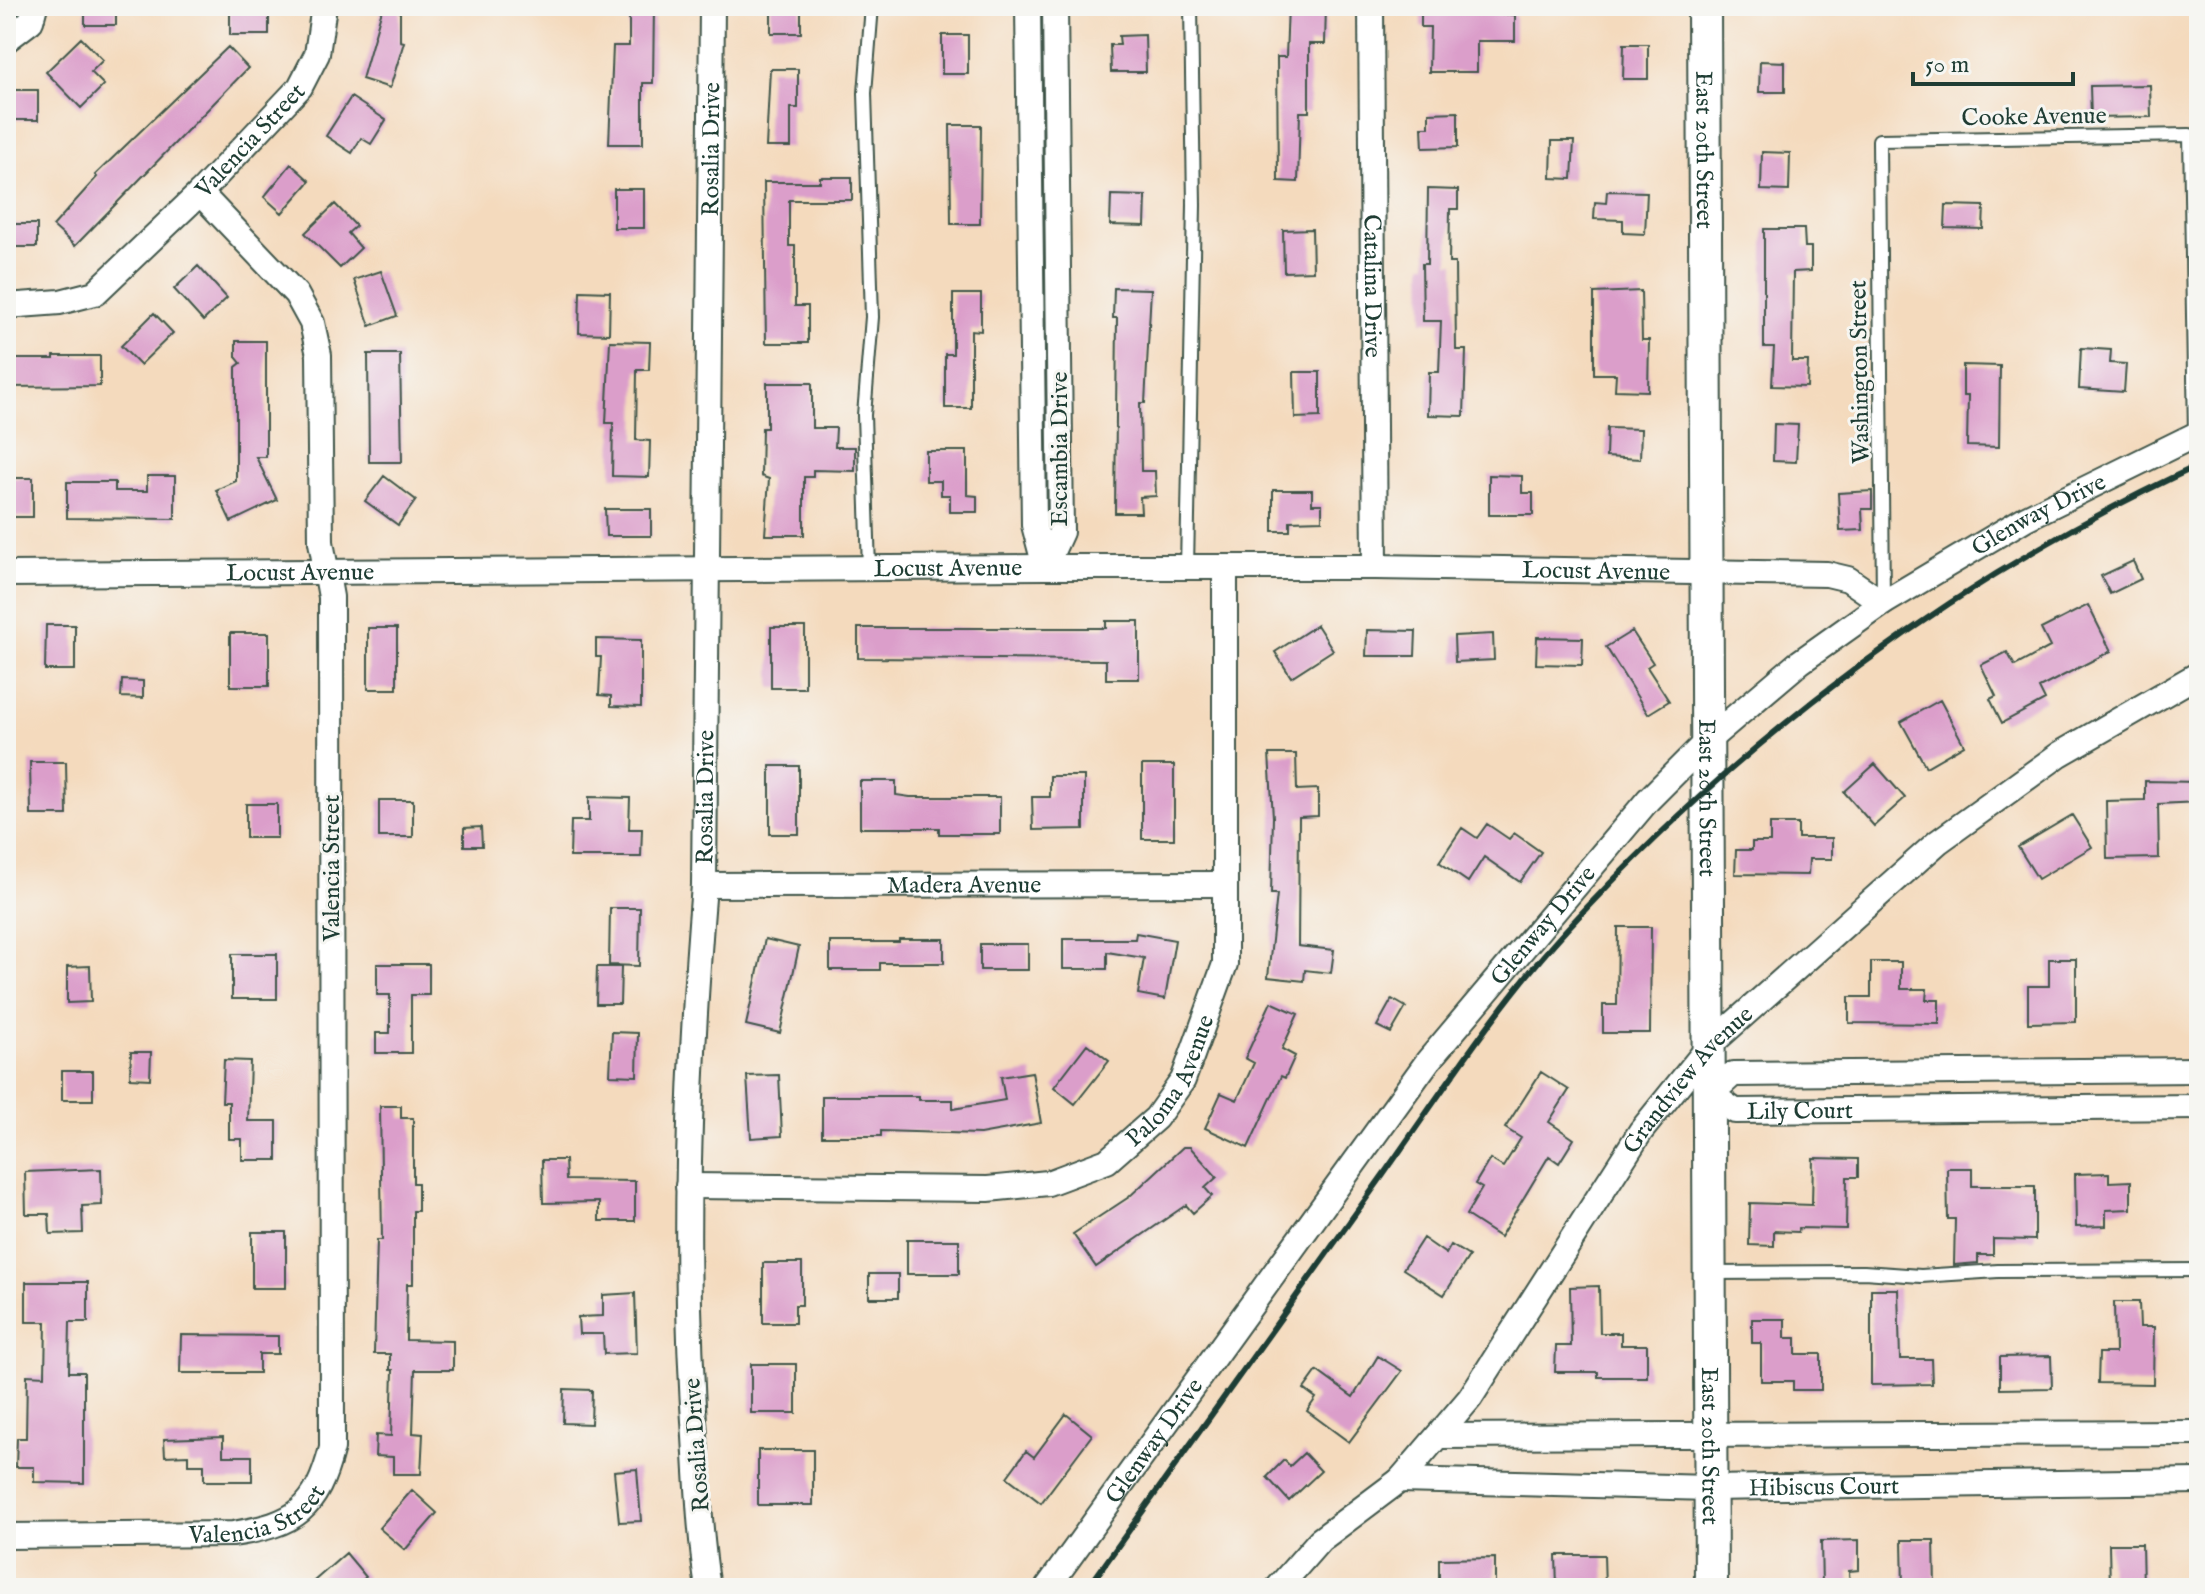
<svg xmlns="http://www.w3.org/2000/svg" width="2205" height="1594" font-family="'IM FELL English',serif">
	<rect width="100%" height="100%" fill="#f6f6f2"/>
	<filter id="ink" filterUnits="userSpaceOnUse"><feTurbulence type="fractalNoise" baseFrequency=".0125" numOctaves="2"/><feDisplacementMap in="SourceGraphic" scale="16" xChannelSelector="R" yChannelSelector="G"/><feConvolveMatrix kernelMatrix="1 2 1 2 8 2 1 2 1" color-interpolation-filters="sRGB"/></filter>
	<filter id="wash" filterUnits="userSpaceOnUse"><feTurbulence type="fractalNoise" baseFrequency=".006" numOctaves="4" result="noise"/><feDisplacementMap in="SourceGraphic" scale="32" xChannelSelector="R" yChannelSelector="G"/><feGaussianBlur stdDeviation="1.8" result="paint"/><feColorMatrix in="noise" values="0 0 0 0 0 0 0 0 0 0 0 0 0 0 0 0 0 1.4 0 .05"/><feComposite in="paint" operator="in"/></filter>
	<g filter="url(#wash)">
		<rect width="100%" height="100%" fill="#f4dabd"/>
		<g id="blocks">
			<path fill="#db9eca" d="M85,6H116V25H85Z
				M230,6H269V35H230Z
				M383,6H400V41L404,42L390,88L362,79Z
				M629,6H654L653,83H643V144H609L613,46H629Z
				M771,6H801V33H771Z
				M1288,6H1326L1325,44H1309V112H1300L1298,182L1278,181L1277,57H1286Z
				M1421,9L1515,15V41H1477V72H1429L1430,27H1421Z
				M942,35H968V74H942Z
				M1145,35L1146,72H1111L1110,45H1120L1119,36Z
				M81,38L103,60L91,72L104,85L81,108L46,72Z
				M1624,44H1648V79H1623Z
				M228,47L248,68L75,246L53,226L97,177L95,175Z
				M1760,61L1785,62V92H1759Z
				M770,69H798V108H791V147H766Z
				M2150,85L2151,117L2091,118L2090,86Z
				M6,90H38V120H6Z
				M351,97L386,120L371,144L361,138L352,153L326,136Z
				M1458,112V147L1423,148L1422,127H1429V113Z
				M950,125H981L980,224H951Z
				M1552,141H1574L1572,179L1551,178Z
				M1762,152L1790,153L1789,191L1761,190Z
				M291,164L310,181L282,213L264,197Z
				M820,177H852V200H789V246H795V306H808V343H766L764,182H820Z
				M614,189H644V228H614Z
				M1428,189L1458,190V209H1450L1449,263H1455L1456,350H1466L1464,416L1428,415L1429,372H1439L1441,321H1423L1422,264H1427Z
				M1607,191L1647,192L1645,234L1623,233V220L1594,219L1595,202L1606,203Z
				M1111,195L1146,196L1145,226L1110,225Z
				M335,204L356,226L348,233L361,248L340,268L305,233Z
				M1946,205L1984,206L1983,229L1945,228Z
				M6,224H37V247H6Z
				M1312,229L1313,271L1284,272L1283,230Z
				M1764,229H1804L1805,247H1811V271L1793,272L1792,361H1808L1807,387L1772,386L1774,347H1764Z
				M198,266L227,298L203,321L174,289Z
				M381,271L397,316L370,326L354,280Z
				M1114,288L1151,289L1145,403H1140L1141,471H1155L1156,496L1140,497L1141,513H1115L1117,318H1113Z
				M580,291L610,292L609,334L579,333Z
				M1641,291L1642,340H1649L1648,391L1615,390L1616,374H1594V293Z
				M953,294H981V331L971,330V408H945V354H953Z
				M154,313L173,333L140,365L121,346Z
				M236,341H266V457H256L277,500L231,522L216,490L236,481V367L241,363L236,357Z
				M610,341L650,342L649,370H637L636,440L650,441L649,477L612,476L613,423H606Z
				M2081,348L2111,350L2110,363L2126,364L2124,392L2079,389Z
				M368,354H400L402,462H369Z
				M54,356H100V386L6,387V359H54Z
				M1963,365L2000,366L1999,447L1967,446L1968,396H1963Z
				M1294,372H1320V417L1295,418Z
				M767,383H812V428H836L835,447H855V471L813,470V477H804V535H765L769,479L761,476L762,428H767Z
				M1774,424L1798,425L1796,462L1773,461Z
				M1607,428L1641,429L1640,459L1606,457Z
				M926,451H967V495L977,496V512H950V495H941V481H926Z
				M1489,475L1522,476V493H1533V515H1489Z
				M147,476H175V519L67,518V482H115V491H147Z
				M384,476L416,500L398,525L365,501Z
				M6,478H33V517H6Z
				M1273,490H1312V504H1322V520L1290,521V531H1273Z
				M1872,491V509H1862L1863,530L1840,531L1838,493Z
				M605,509H651V536H606Z
				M2133,561L2141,579L2110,594L2101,576Z
				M2088,605L2111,651L2039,688L2045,700L2002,723L1990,699L1996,696L1981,665L2007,652L2015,666L2050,647L2041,629Z
				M1106,621H1139V679H1106V660L858,658V628H1106Z
				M46,625H75V670H45Z
				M1317,625L1333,650L1291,677L1275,652Z
				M771,627H805V688H771Z
				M368,628H397V689H368Z
				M1367,630L1416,631L1415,656H1366Z
				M1632,631L1653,663L1647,667L1669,701L1648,714L1606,647Z
				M230,633H269V686H230Z
				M1493,634L1494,660L1455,662L1454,636Z
				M1537,637L1583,638L1582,665L1536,664Z
				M596,639L641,640V707L611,706V696L599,695L601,657H596Z
				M122,680L143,681V698L121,697Z
				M1940,700L1964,745L1926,767L1901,722Z
				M1269,754H1296L1297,790L1318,789V816L1299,817L1298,946L1334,950L1331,973L1305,970L1304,981L1268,977L1277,894H1271L1273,817Z
				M30,762H66L67,815H31Z
				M1875,764L1905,798L1874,826L1844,792Z
				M1142,765H1174V839H1142Z
				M770,766H799V834H770Z
				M1050,776H1084V829L1033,830L1032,797H1050Z
				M860,781H896V795L910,797H1000V834H939V828H860Z
				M2145,781L2199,782V802L2158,804L2159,858L2107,859L2106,801L2145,800Z
				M589,797L630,798L629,829H642L641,857H570L571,821H589Z
				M379,800H413V837H379Z
				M246,804H277V838H246Z
				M2072,815L2092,847L2038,879L2018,847Z
				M1487,824L1509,839L1514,833L1541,852L1520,882L1484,857L1468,882L1439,862L1462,828L1477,838Z
				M1770,824H1798V838H1832V859H1809L1808,875L1735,874L1736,850H1752V842H1770Z
				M481,827L482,846H464V828Z
				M610,908H640L639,966L609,965Z
				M1618,927H1651L1650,1033H1603V1005H1617Z
				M1136,933L1175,940L1165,999L1138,994L1144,958L1107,952V969H1063V939H1135Z
				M765,939L799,947L780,1033L746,1025Z
				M899,939H944V963H880V970H830V942H899Z
				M980,944H1028V970H980Z
				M232,954H277V999H232Z
				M2049,959H2076V1022L2028,1023V986H2049Z
				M1871,962H1901V989H1927L1926,1000H1939V1024L1849,1023V997H1871Z
				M377,964H429V995H411V1053H376V1033H390V995H377Z
				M90,966L91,1002L67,1003V967Z
				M597,967H621L620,1004H596Z
				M1392,999L1406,1007L1391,1033L1377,1026Z
				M1271,1002L1298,1014L1282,1049L1295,1056L1285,1078L1281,1076L1248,1148L1205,1128L1221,1093L1237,1100L1254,1063L1245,1058Z
				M612,1032L638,1033L637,1076L610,1075Z
				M1087,1044L1109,1061L1075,1104L1054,1087Z
				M131,1052H151L150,1079L130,1078Z
				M224,1060L250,1061L248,1121H277V1160H242V1139H229V1102H222Z
				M62,1071H93V1100H62Z
				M1032,1072L1041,1123L980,1134L881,1131V1136H822V1096H919V1100H953V1109L1005,1100L1001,1077Z
				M1541,1072L1569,1090L1549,1122L1574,1139L1559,1163L1549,1156L1500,1237L1466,1215L1482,1188L1475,1184L1490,1159L1503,1167L1521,1138L1505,1128Z
				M779,1075L782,1136L751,1138L747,1076Z
				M380,1106H401V1118H413V1183H418V1211H413V1284H407L406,1340L453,1341V1370H415L413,1433L423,1434L421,1474H393V1457L375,1456L376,1435L391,1436L393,1370H390V1354H374L377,1240H382Z
				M1183,1147H1190L1217,1177L1205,1188L1212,1196L1193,1213L1186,1205L1096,1267L1073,1234L1129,1197Z
				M1813,1158L1858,1159V1177H1847L1846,1229L1799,1228L1798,1232L1774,1231V1246L1749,1245L1750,1203L1812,1205Z
				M542,1160H565L566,1180L635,1181V1221H599V1202L543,1203Z
				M1947,1168H1972V1186H2035V1240L1993,1239V1255H1978V1263L1954,1265L1955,1219H1948Z
				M101,1169L102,1205L82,1206L83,1233L50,1234L49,1214H26L25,1172Z
				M2109,1173V1182L2131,1181V1209L2106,1210V1226L2076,1227L2075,1174Z
				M252,1232H286V1288H252Z
				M1423,1238L1446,1254L1451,1245L1469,1256L1444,1295L1403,1269Z
				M907,1240H959V1274H907Z
				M763,1263H802V1305H795V1323H763Z
				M869,1274H898V1298H869Z
				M26,1282H88V1322H70L69,1372H84V1483L34,1482V1467H16L17,1438H26L27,1375L45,1376L46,1322H26Z
				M1599,1286L1600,1333H1621V1345H1647V1377H1598V1372H1555L1556,1346H1571L1570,1287Z
				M1871,1289H1898L1900,1359H1931L1932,1384L1871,1385Z
				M635,1293L637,1353L604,1354L603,1334H579L578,1317L603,1316V1295Z
				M2114,1302H2139L2140,1327H2154L2153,1384L2098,1383L2099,1353H2115Z
				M1752,1319H1785V1338H1796V1354H1821V1390H1793V1381H1761V1343H1752Z
				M181,1335L278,1336V1354H259V1373H180Z
				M1378,1356L1402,1371L1349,1442L1307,1411L1316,1398L1304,1389L1317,1371L1353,1397Z
				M2051,1356L2052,1388L2000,1389V1357Z
				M751,1364H796V1413H751Z
				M564,1389L592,1390L591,1424L563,1423Z
				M1066,1414L1092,1435L1041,1503L1007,1477L1026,1451L1034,1457Z
				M223,1437V1456H252V1481H204V1465H188V1455L165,1456L164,1439Z
				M758,1450H813V1505H758Z
				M1304,1453L1321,1471L1289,1501L1267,1477L1284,1460L1290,1466Z
				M637,1469L641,1521L619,1522L614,1471Z
				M412,1490L437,1513L405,1550L379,1528Z
				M1859,1540V1570L1849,1571L1850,1586H1822L1821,1541Z
				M1902,1540H1934L1935,1588H1903Z
				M2109,1544H2142L2143,1588H2110Z
				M346,1553L366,1577L353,1588H306Z
				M1556,1555H1604L1605,1588H1557Z
				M1495,1558V1588H1450V1584H1439V1559Z"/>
		</g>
	</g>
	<g filter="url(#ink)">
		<use href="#blocks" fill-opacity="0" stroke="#3f5549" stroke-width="2"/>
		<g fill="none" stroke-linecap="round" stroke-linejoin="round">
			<defs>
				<path id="service" d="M1187,568L1194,205L1191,6
					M869,569L864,415L872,317L865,93L872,6
					M1883,602L1879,140L2190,135L2195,435
					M1711,1273L1864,1272L1921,1276L1998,1271L2199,1270"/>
				<g id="minor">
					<path d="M1028,6L1034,525L1045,567"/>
					<path id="s1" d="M1371,6L1375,567"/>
					<path d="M6,40L31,21L35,6"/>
					<path id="s2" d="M6,306L60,302L95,293L200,193L300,87L317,54L324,6"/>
					<path d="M1045,567L1061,532L1055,6"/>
					<path id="s3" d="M6,574L1045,567H1375L1827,574L1848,579L1883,603"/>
					<path id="s4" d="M704,885L1225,884"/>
					<path id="s5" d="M2199,1070L1733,1074L1711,1094L1735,1111L2199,1107"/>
					<path id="s6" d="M688,1186L988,1189L1048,1183L1107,1161L1156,1118L1183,1080L1225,964V568"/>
					<path d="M1438,1436L2199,1433"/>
					<path id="s7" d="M1400,1480L1710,1488L2199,1481"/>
					<path id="s8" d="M6,1536L233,1534C296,1524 316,1510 332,1448L331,597L321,542L319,355L312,323L296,294L200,193"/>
					<path id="s9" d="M708,1588C700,1538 698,1487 695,1437C682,1253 689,1069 704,885L712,6"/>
					<path id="s10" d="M1047,1588L1428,1061L1648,800L1708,740L1800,662L1883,603L2026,518L2199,433"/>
					<path id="s11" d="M1278,1588L1320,1540L1400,1480L1470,1398L1641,1131L1711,1044L1938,842L2060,754L2199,674"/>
				</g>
				<g id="tertiary">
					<path id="s12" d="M1704,6L1711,1588"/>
				</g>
			</defs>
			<use href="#service" stroke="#3f5549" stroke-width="16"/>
			<use href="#minor" stroke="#3f5549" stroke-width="28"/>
			<use href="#tertiary" stroke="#3f5549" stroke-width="36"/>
			<use href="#service" stroke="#fff" stroke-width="12"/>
			<use href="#minor" stroke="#fff" stroke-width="24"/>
			<use href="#tertiary" stroke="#fff" stroke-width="32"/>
			<path stroke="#1f3d34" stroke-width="6" d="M1088,1588C1186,1450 1285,1312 1383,1175C1442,1092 1498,1004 1567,929C1746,734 1959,576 2199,465"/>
		</g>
	</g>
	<g text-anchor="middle" stroke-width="6" stroke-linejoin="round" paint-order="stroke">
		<g font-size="24" fill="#1f3d34" stroke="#f6f6f2">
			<text transform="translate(2034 116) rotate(-1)" y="8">Cooke Avenue</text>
			<text dy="8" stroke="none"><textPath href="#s2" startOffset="308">Valencia Street</textPath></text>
			<text dy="8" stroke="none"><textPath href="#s12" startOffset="144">East 20th Street</textPath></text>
			<text dy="8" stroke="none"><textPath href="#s9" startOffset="1440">Rosalia Drive</textPath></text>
			<text dy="8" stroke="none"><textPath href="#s1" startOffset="280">Catalina Drive</textPath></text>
			<text transform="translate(1859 372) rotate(-91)" y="8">Washington Street</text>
			<text transform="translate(1059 449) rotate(-90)" y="8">Escambia Drive</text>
			<text dy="8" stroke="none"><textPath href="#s10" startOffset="1478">Glenway Drive</textPath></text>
			<text dy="8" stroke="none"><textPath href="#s3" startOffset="942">Locust Avenue</textPath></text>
			<text dy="8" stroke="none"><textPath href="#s3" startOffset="294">Locust Avenue</textPath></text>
			<text dy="8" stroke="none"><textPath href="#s3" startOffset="1590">Locust Avenue</textPath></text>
			<text dy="8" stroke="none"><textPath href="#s12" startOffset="792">East 20th Street</textPath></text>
			<text dy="8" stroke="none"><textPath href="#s9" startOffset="792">Rosalia Drive</textPath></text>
			<text transform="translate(331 868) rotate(-90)" y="8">Valencia Street</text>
			<text dy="8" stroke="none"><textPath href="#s4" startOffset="260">Madera Avenue</textPath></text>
			<text dy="8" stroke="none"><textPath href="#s10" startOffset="828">Glenway Drive</textPath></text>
			<text dy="8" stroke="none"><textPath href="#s6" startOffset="528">Paloma Avenue</textPath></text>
			<text dy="8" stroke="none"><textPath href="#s11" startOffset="658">Grandview Avenue</textPath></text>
			<text dy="8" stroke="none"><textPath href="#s5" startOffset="590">Lily Court</textPath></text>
			<text dy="8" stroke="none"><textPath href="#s10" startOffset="182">Glenway Drive</textPath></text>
			<text transform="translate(696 1445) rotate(-94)" y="8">Rosalia Drive</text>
			<text dy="8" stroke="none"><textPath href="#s12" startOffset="1440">East 20th Street</textPath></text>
			<text dy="8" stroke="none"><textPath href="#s7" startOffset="424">Hibiscus Court</textPath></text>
			<text dy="8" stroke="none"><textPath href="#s8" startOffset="256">Valencia Street</textPath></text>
		</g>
	</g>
	<rect width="2205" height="1594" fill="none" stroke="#f6f6f2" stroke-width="32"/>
	<path d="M1913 72v12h160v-12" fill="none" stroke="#1f3d34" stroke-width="4"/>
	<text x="1925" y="72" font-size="24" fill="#1f3d34" stroke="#f6f6f2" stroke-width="6" paint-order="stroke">50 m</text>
</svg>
